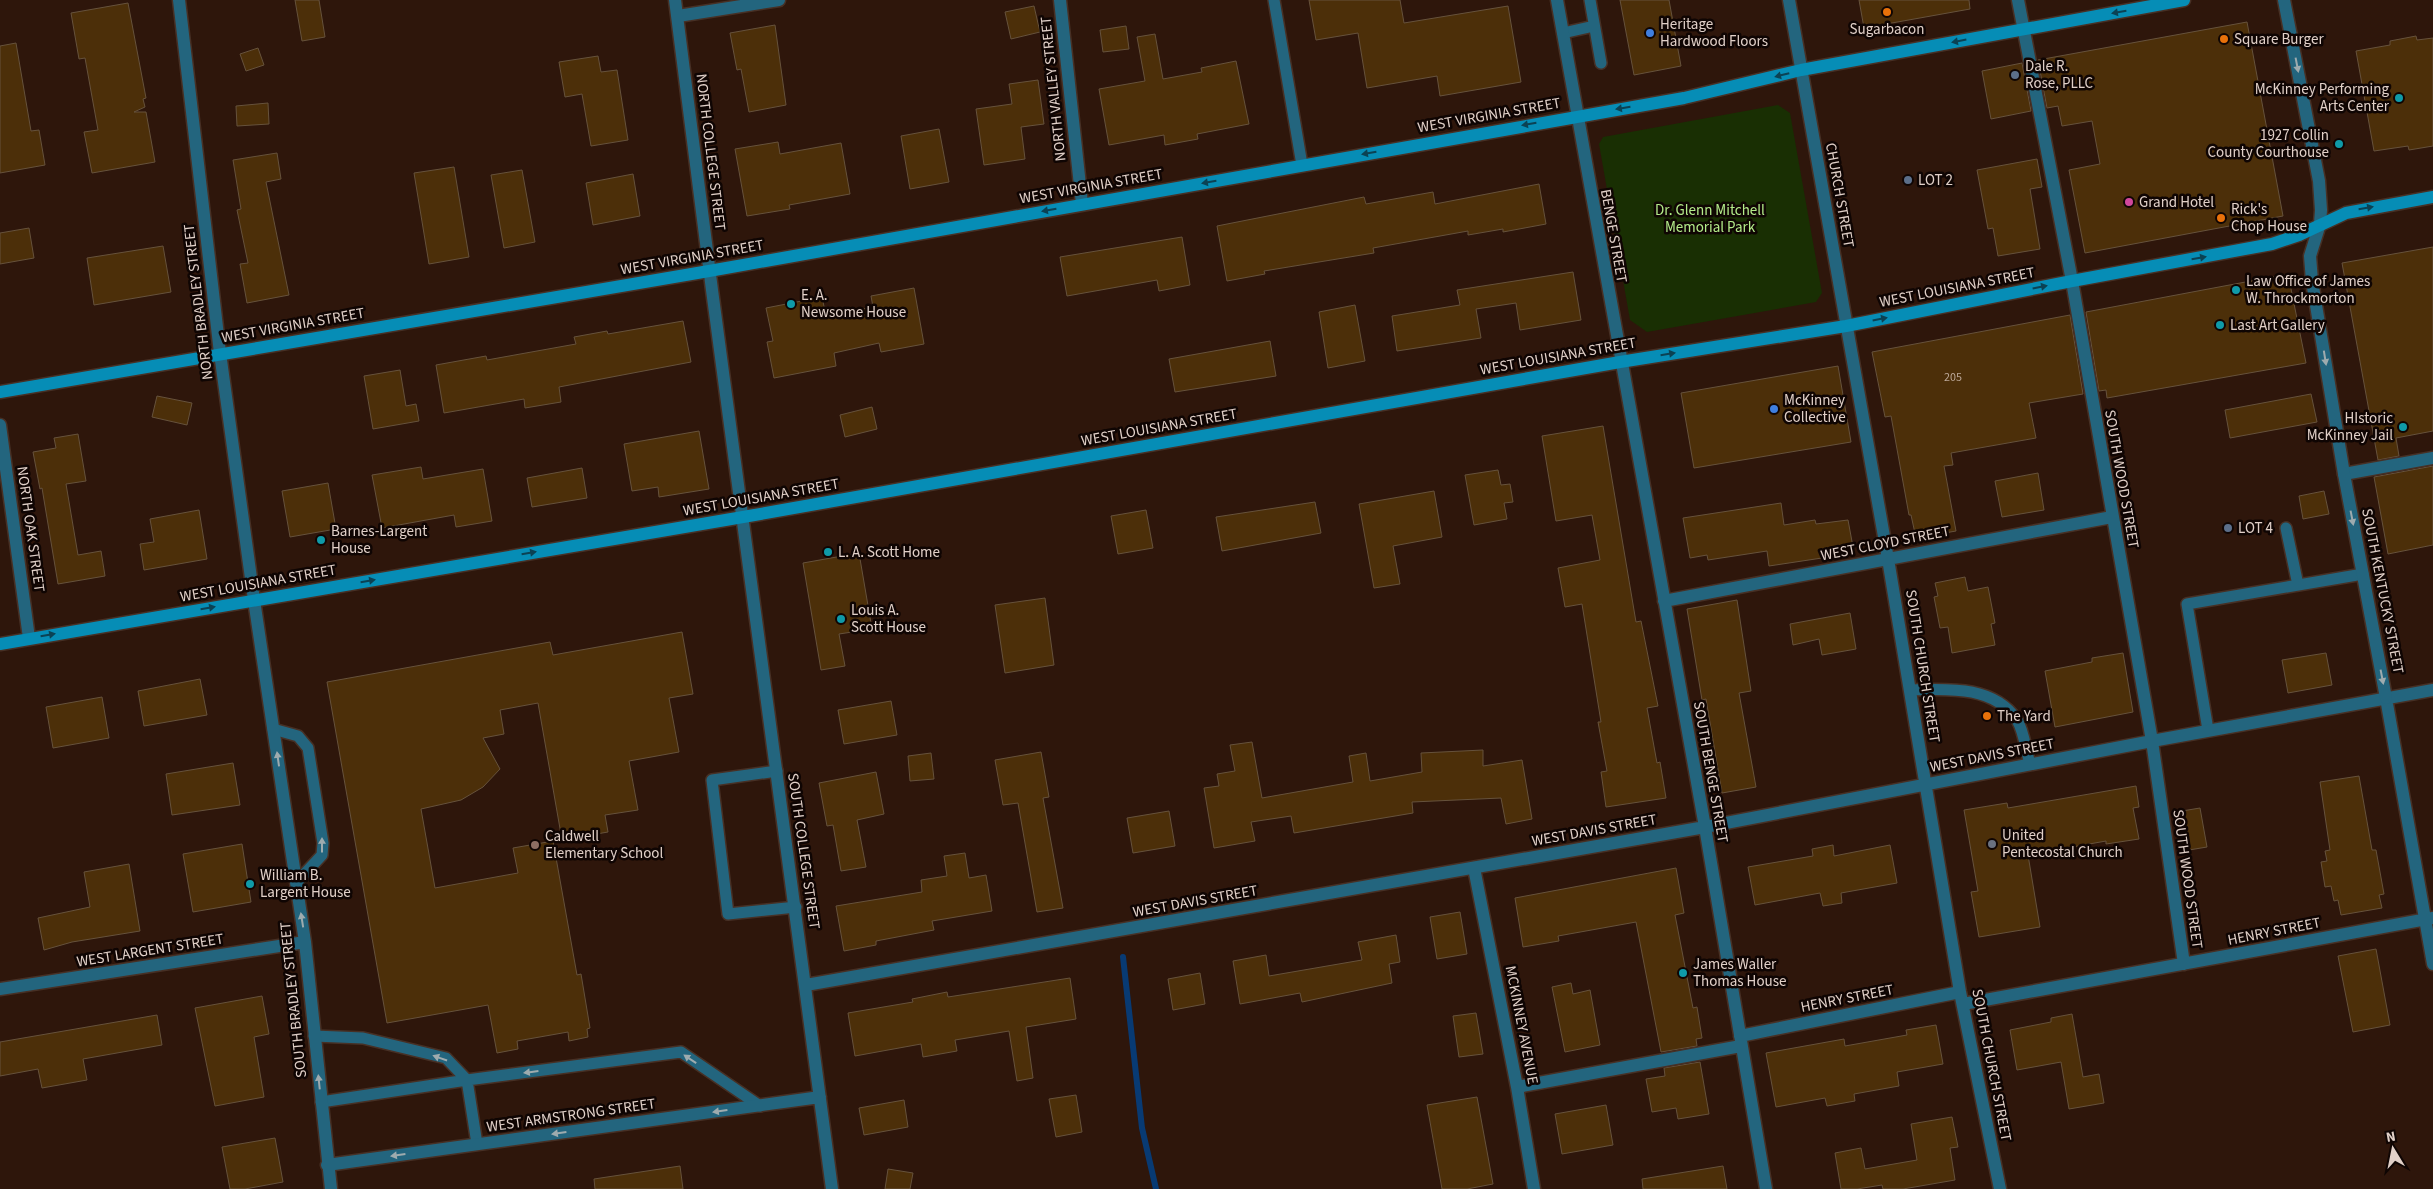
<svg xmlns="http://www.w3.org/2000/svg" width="2433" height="1189" font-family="'Source Sans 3',sans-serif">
	<rect width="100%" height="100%" fill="#2e160b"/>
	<path fill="#192f03" d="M1778,105L1790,113L1822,293L1816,302L1647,332L1630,320L1599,144L1603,137Z"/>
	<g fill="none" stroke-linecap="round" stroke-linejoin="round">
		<path stroke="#083a73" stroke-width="6" d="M1123,957L1142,1128L1156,1189"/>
	</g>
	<path fill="#4c2f09" stroke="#66523c" d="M295,0H319L325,37L302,41Z
		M1309,0H1400L1404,23L1508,6L1521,82L1440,96L1437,76L1367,88L1358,33L1316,40Z
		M1620,0H1669L1681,66L1634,75Z
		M1859,0H1969L1970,9L1864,28Z
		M128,3L146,98L143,99L145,107L134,112H146L155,162L92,173L84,132L98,130L85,58L79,59L71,13Z
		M1034,6L1040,32L1011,39L1005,12Z
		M2247,22L2283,216L2085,253L2069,170L2100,164L2092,121L2062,126L2058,106L2047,108L2038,60Z
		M775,25L786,105L749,112L741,69L737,70L730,33Z
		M1126,26L1129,49L1103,52L1100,30Z
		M1155,34L1163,79L1202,72L1201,68L1236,61L1249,124L1197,134L1198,139L1165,145L1164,135L1109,145L1099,89L1145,81L1137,37Z
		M2416,36L2417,40L2433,38V146L2409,150L2408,146L2374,151L2356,51L2390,45V41Z
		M16,43L31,131L39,130L45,165L0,173V46Z
		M258,48L264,65L246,71L240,54Z
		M598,56L601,72L617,70L628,140L591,146L582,94L565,97L559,62Z
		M2022,63L2031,111L1991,119L1982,71Z
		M1038,80L1044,124L1021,127L1025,159L984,165L976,109L1012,104L1009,84Z
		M268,103L269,124L237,126L236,106Z
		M939,129L949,182L910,189L901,136Z
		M778,142L780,154L841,143L850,194L789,205L790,209L747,216L735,149Z
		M277,153L281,179L266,182L289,295L247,303L240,264L248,263L237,210L241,209L233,160Z
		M2037,159L2042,187L2030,189L2040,249L1998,256L1993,228L1988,229L1977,170Z
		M454,167L469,257L429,264L414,173Z
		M522,170L535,242L504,248L491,175Z
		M633,174L640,216L593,225L586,183Z
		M1539,184L1546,224L1503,232V229L1468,235V231L1373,248L1374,253L1264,271L1265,274L1227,281L1217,226L1364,197L1366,204L1433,192L1435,204Z
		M29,228L34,258L0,264V233Z
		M1182,237L1190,285L1159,291L1157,280L1067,296L1060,257Z
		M163,246L171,292L94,305L87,258Z
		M2433,247V431L2396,438L2399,456L2378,460L2342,263Z
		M1573,272L1581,320L1520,330L1516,303L1476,309L1481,338L1397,351L1392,316L1460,305L1457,290Z
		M2288,274L2306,363L2107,398L2106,390L2099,391L2086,312Z
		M914,288L924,344L881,352L879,343L834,353L836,366L774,378L767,342L773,341L766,308L822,297L826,316L873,307L871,296Z
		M1355,305L1365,361L1328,368L1319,312Z
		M2070,315L2083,394L2029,403L2036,438L1951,453L1953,465L1944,466L1956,531L1916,538L1911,515H1909L1891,416L1885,417L1872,352Z
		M683,321L691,362L559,387L561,402L525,408L524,399L444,413L436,365L486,356L487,360L576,344L574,337L607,331L608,334Z
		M1270,341L1276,376L1175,392L1169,359Z
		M1838,366L1851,442L1694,468L1681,393Z
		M400,370L406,406L416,404L419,421L373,429L364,376Z
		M2311,394L2317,422L2230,438L2225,410Z
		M157,396L192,403L187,425L152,417Z
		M872,407L877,429L845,437L840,415Z
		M1603,426L1636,622L1641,621L1658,706L1647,708L1657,763L1660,762L1666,798L1606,807L1601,772L1607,771L1598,722H1601L1582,604L1565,607L1558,568L1600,560L1592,515L1556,521L1542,436Z
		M699,431L709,489L659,497L658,487L632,491L624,444Z
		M78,434L86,481L66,484L78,555L101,551L105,576L58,584L42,488L40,489L33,452L56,448L54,438Z
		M2433,466V545L2388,554L2374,477Z
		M421,467L423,479L483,469L492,521L456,527L454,515L382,528L372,475Z
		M582,468L587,498L532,507L527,478Z
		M1498,470L1501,485L1510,484L1513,502L1504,503L1507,519L1474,525L1465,475Z
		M2038,473L2044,510L2002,517L1995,481Z
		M328,483L336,529L290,537L282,491Z
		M1434,491L1442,537L1393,546L1400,584L1374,588L1359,504Z
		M2324,491L2329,514L2303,519L2299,496Z
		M1315,502L1321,533L1222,551L1216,517Z
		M1781,503L1784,525L1815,520L1816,524L1848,520L1853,547L1845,549V551L1821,555L1822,558L1769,566L1767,551L1708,560L1707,555L1690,558L1683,518Z
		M199,510L207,559L144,570L140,544L154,542L150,519Z
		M1146,510L1153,548L1118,554L1111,516Z
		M859,553L872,629L839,634L845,666L821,670L803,563Z
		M1965,577L1968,591L1988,587L1995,623L1991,624L1995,645L1952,653L1948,627L1940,628L1934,597L1938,596L1935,583Z
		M1045,598L1054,665L1005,673L995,605Z
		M1737,600L1751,691L1739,693L1756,787L1722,793L1706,699L1702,700L1687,609Z
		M1850,613L1856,649L1822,655L1819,639L1793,645L1790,624Z
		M682,632L693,694L669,698L679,752L629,761L638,810L605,815L608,832L562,840L538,703L500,710L504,734L483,738L500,769L483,787L461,800L421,809L435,888L518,873L513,848L553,841L577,975L581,974L590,1028L587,1029L588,1037L569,1041L568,1032L517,1041L518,1049L497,1053L488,1005L387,1023L327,682L550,642L553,655Z
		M2123,653L2133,712L2055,727L2045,671L2092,662V658Z
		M2326,653L2332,685L2288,693L2282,660Z
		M200,679L207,715L144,726L138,691Z
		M102,697L109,738L53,748L46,707Z
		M891,701L897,735L844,744L838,710Z
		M1252,742L1262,798L1353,782L1349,756L1366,753L1370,781L1422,772L1421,753L1483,750V766L1522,760L1532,819L1506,824L1501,798L1412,802L1413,813L1294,833L1291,816L1251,822L1255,841L1214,848L1204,788L1219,786L1217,774L1235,771L1230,745Z
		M1041,752L1049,797L1043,798L1063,908L1037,912L1018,803L1003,805L995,760Z
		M931,753L934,779L910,781L908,756Z
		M233,763L240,805L172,815L166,774Z
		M876,772L884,814L857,820L866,867L841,871L833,825L827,826L819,783Z
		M2359,776L2372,850H2376L2384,894L2379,895L2382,908L2341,915L2338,900L2334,901L2331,886L2325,887L2321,862L2327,861L2325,851L2330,850L2320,782Z
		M2136,786L2139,807L2133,808L2139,839L2106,844V841L2028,855L2040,927L1979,937L1971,892L1978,891L1964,810L2007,803L2008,808Z
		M2200,808L2207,847L2183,851L2176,812Z
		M1169,811L1175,846L1133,853L1127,818Z
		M242,844L251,902L193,912L183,854Z
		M1833,845L1834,856L1890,845L1897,883L1841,893L1842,903L1823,906L1820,893L1755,905L1748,867L1813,856L1812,849Z
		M965,853L969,878L986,875L992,911L932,921L934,930L876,941V945L844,951L836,906L922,892L921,880L947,876L944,856Z
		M129,864L140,931L72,942L44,950L38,918L90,907L84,872Z
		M1676,868L1684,913L1675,915L1693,1008L1697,1007L1702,1038L1696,1039L1697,1046L1661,1052L1636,922L1558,936L1559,941L1523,947L1515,898Z
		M1460,912L1467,954L1437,959L1430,917Z
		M1396,935L1400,962L1389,964L1392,983L1302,1002L1300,993L1240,1004L1233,961L1266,955L1269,976L1362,960L1358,942Z
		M2376,949L2390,1025L2353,1032L2338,956Z
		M1200,973L1205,1004L1173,1010L1168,979Z
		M1070,978L1076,1019L1026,1027L1033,1078L1017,1081L1009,1031L955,1040L957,1051L923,1057L921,1044L855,1056L848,1013L913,1002L912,999L947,992L948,997Z
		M1571,983L1573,994L1590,990L1600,1045L1565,1052L1552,987Z
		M262,996L269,1034L254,1037L264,1097L215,1106L195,1008Z
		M1476,1013L1483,1054L1459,1057L1453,1016Z
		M2072,1014L2083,1077L2099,1074L2104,1103L2069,1109L2061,1062L2017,1070L2010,1030L2051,1022V1018Z
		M157,1015L162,1045L83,1059L87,1080L42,1088L38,1069L0,1076V1042Z
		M1936,1025L1943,1064L1897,1072L1899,1086L1854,1094L1855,1101L1827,1106L1825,1098L1776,1107L1766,1053L1844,1039L1845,1046L1907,1035L1906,1030Z
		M1700,1062L1709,1114L1678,1119L1676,1108L1652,1112L1646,1079L1665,1076L1664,1068Z
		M1076,1095L1082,1132L1056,1137L1049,1099Z
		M1477,1097L1493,1184L1467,1189H1442L1427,1105Z
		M904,1100L908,1127L864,1135L859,1108Z
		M1606,1105L1613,1145L1562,1154L1555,1114Z
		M1952,1117L1958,1147L1950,1148L1955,1180L1903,1189H1883L1882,1185L1857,1189H1841L1835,1153L1861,1148L1865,1169L1917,1160L1911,1124Z
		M275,1138L283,1182L245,1189H230L222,1147Z
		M680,1166L683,1189H595L594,1179Z
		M1723,1166L1727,1189H1643L1642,1179Z
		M888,1169L913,1173L910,1189H885Z"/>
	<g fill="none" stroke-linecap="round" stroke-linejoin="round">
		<defs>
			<path id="service" d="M1274,0L1302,165
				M1590,0L1601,63
				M1563,33L1594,26
				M2286,528L2298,585
				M1910,690C1947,689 1993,685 2017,720C2024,731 2026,751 2030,764
				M273,729L298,736L308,748L323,843L322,855L296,883
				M2208,730L2187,604L2363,574
				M777,771L712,780L728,914L796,907
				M314,1036L363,1038L446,1058L467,1080L477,1144
				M321,1102L467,1080L681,1052L760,1106"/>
			<path id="minor" d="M179,0L220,353L254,600L305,942L331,1189
				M675,0L712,290L832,1189
				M1060,0L1082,204
				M1557,0L1705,827L1766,1189
				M1789,0L1888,559L1960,992L2000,1189
				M2018,0L2072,281L2152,741L2184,964
				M678,16L779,0
				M0,425L29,638
				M2344,474L2433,458
				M1664,601L2112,517
				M2386,698L2433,964
				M1474,868L1517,1087L1534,1189
				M806,985L1705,827L2152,741L2433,690
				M0,989L305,942
				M1963,1004L2433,918
				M1740,1036L1960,992
				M1517,1087L1741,1046
				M327,1165L820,1097"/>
			<path id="tertiary" d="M2284,0L2319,181L2321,210L2320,224L2310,256L2312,281L2344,474L2386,698"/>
			<path id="secondary" d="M0,392L709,271L1684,98L1801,70L2184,0
				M0,644L743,517L1620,362L1846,326L2072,281L2272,244L2299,235L2346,213L2433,197"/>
		</defs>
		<use href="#service" stroke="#473025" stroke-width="14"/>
		<use href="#minor" stroke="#473025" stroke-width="15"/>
		<use href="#tertiary" stroke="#473025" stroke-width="15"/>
		<use href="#secondary" stroke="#473025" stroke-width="15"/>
		<use href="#service" stroke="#23657e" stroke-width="11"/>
		<use href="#minor" stroke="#23657e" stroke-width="12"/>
		<use href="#tertiary" stroke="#23657e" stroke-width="12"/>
		<use href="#secondary" stroke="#068db6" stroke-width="12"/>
	</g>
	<defs><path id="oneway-solid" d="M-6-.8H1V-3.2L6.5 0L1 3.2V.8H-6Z" transform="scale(1.25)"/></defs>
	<g fill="#0b4254">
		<use href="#oneway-solid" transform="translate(2119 12) rotate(170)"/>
		<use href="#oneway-solid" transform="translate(1959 41) rotate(169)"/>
		<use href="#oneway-solid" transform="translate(1782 75) rotate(166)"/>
		<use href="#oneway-solid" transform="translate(1623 108) rotate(171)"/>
		<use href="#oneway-solid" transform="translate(1529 124) rotate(170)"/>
		<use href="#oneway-solid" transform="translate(1369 153) rotate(170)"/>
		<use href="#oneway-solid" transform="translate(1209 182) rotate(170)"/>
		<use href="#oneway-solid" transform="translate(2366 208) rotate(-10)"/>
		<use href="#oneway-solid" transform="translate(1049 210) rotate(170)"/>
		<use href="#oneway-solid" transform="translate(2199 258) rotate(-10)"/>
		<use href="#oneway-solid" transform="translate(2040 287) rotate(-11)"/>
		<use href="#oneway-solid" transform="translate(1880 319) rotate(-11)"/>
		<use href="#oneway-solid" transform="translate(1668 354) rotate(-9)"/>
		<use href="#oneway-solid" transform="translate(529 553) rotate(-10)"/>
		<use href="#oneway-solid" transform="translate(368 581) rotate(-10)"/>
		<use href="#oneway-solid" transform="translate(208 608) rotate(-10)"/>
		<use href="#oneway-solid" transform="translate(48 635) rotate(-10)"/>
	</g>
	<g fill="#9eabae">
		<use href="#oneway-solid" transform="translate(2297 65) rotate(79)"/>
		<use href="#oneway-solid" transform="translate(2325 358) rotate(81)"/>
		<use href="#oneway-solid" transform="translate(2352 518) rotate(79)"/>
		<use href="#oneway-solid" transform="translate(2382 677) rotate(79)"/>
		<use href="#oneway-solid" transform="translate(278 759) rotate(-98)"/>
		<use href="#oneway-solid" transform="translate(322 845) rotate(-90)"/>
		<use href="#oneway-solid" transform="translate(302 920) rotate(-99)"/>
		<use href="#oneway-solid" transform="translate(440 1058) rotate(-161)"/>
		<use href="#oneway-solid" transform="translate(690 1059) rotate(-146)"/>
		<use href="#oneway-solid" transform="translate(531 1072) rotate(173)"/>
		<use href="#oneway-solid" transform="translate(319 1082) rotate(-96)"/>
		<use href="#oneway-solid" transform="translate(720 1111) rotate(172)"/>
		<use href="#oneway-solid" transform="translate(559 1133) rotate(172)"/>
		<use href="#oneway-solid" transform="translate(398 1155) rotate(172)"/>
	</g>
	<g fill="#e8710a" stroke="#0f0503" stroke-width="2">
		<circle cx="1887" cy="12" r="5"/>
		<circle cx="2224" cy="39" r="5"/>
		<circle cx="2221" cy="218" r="5"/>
		<circle cx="1987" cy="716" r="5"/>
	</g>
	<g fill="#3f7fe0" stroke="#0f0503" stroke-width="2">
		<circle cx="1650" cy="33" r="5"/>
		<circle cx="1774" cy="409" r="5"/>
	</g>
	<g fill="#5c6f8a" stroke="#0f0503" stroke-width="2">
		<circle cx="2015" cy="75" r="5"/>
		<circle cx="1908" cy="180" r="5"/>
		<circle cx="2228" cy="528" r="5"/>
	</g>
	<g fill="#0f9aa8" stroke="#0f0503" stroke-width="2">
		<circle cx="2399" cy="98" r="5"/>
		<circle cx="2339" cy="144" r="5"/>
		<circle cx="2236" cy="290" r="5"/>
		<circle cx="791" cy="304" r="5"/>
		<circle cx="2220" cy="325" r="5"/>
		<circle cx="2403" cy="427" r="5"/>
		<circle cx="321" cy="540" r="5"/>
		<circle cx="828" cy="552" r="5"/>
		<circle cx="841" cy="619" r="5"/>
		<circle cx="250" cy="884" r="5"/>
		<circle cx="1683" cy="973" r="5"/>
	</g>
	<circle fill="#d1479c" stroke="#0f0503" stroke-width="2" cx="2129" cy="202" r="5"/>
	<circle fill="#6b7280" stroke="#0f0503" stroke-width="2" cx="1992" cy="844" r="5"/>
	<circle fill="#8d6e63" stroke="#0f0503" stroke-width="2" cx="535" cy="845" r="5"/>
	<g text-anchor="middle" stroke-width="5" stroke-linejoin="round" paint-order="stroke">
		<g font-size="12" fill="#bca898">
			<text x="1953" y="381">205</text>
		</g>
		<g font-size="15" fill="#e1d0c8" stroke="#0f0503" text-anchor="start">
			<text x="1660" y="29">Heritage<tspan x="1660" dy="17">Hardwood Floors</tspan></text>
			<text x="1887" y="34" text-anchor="middle">Sugarbacon</text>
			<text x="2234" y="44">Square Burger</text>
			<text x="2025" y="71">Dale R.<tspan x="2025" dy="17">Rose, PLLC</tspan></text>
			<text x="2389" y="94" text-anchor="end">McKinney Performing<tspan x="2389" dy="17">Arts Center</tspan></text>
			<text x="2329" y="140" text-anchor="end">1927 Collin<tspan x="2329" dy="17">County Courthouse</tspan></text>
			<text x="1918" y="185">LOT 2</text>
			<text x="2139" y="207">Grand Hotel</text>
			<text x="2231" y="214">Rick's<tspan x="2231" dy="17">Chop House</tspan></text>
			<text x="2246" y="286">Law Office of James<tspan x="2246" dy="17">W. Throckmorton</tspan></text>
			<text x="801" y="300">E. A.<tspan x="801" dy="17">Newsome House</tspan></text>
			<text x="2230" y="330">Last Art Gallery</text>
			<text x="1784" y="405">McKinney<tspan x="1784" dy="17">Collective</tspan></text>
			<text x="2393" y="423" text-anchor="end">HIstoric<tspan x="2393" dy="17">McKinney Jail</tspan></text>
			<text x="2238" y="533">LOT 4</text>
			<text x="331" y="536">Barnes-Largent<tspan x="331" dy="17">House</tspan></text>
			<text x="838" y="557">L. A. Scott Home</text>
			<text x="851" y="615">Louis A.<tspan x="851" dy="17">Scott House</tspan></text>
			<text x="1997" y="721">The Yard</text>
			<text x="2002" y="840">United<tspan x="2002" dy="17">Pentecostal Church</tspan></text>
			<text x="545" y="841">Caldwell<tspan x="545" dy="17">Elementary School</tspan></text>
			<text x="260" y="880">William B.<tspan x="260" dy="17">Largent House</tspan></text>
			<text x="1693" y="969">James Waller<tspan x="1693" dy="17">Thomas House</tspan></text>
		</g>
		<g font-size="15" fill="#e1d0c8" stroke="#0f0503">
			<text transform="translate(1053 89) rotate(-96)" y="5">NORTH VALLEY STREET</text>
			<text transform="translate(1489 115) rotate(-10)" y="5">WEST VIRGINIA STREET</text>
			<text transform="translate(711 152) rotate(83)" y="5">NORTH COLLEGE STREET</text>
			<text transform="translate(1091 186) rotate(-10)" y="5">WEST VIRGINIA STREET</text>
			<text transform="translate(1840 195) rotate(80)" y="5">CHURCH STREET</text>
			<text transform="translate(1614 236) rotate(80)" y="5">BENGE STREET</text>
			<text transform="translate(692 257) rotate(-10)" y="5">WEST VIRGINIA STREET</text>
			<text transform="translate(1957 287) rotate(-11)" y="5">WEST LOUISIANA STREET</text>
			<text transform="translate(198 302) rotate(-97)" y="5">NORTH BRADLEY STREET</text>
			<text transform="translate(293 325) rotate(-10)" y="5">WEST VIRGINIA STREET</text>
			<text transform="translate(1558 356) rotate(-10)" y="5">WEST LOUISIANA STREET</text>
			<text transform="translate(1159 427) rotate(-10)" y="5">WEST LOUISIANA STREET</text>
			<text transform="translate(2122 479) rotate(80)" y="5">SOUTH WOOD STREET</text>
			<text transform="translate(761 497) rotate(-10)" y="5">WEST LOUISIANA STREET</text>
			<text transform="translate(31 529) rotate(82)" y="5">NORTH OAK STREET</text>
			<text transform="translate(1885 543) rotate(-11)" y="5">WEST CLOYD STREET</text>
			<text transform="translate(258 583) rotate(-10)" y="5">WEST LOUISIANA STREET</text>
			<text transform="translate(2383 591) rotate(79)" y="5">SOUTH KENTUCKY STREET</text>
			<text transform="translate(1923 666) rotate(81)" y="5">SOUTH CHURCH STREET</text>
			<text transform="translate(1992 755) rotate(-11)" y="5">WEST DAVIS STREET</text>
			<text transform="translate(1711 772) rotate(80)" y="5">SOUTH BENGE STREET</text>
			<text transform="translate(1594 830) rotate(-10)" y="5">WEST DAVIS STREET</text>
			<text transform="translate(804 851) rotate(82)" y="5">SOUTH COLLEGE STREET</text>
			<text transform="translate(2188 879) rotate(82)" y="5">SOUTH WOOD STREET</text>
			<text transform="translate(1195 901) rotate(-10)" y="5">WEST DAVIS STREET</text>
			<text transform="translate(2274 931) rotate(-11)" y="5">HENRY STREET</text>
			<text transform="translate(150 950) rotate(-9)" y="5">WEST LARGENT STREET</text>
			<text transform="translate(1847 998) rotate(-11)" y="5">HENRY STREET</text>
			<text transform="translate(293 1000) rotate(-96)" y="5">SOUTH BRADLEY STREET</text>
			<text transform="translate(1522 1025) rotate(79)" y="5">MCKINNEY AVENUE</text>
			<text transform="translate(1992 1065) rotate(79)" y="5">SOUTH CHURCH STREET</text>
			<text transform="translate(571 1115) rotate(-8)" y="5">WEST ARMSTRONG STREET</text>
		</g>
		<g font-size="15" fill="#b4ec8a" stroke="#0f0503">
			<text x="1710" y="215">Dr. Glenn Mitchell<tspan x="1710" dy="17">Memorial Park</tspan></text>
		</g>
	</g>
	<g transform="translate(2393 1149) rotate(350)" stroke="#0f0503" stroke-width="4" paint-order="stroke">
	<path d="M0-4L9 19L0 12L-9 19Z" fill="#e1d0c8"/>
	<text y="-8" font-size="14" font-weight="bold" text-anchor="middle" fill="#e1d0c8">N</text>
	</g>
</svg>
